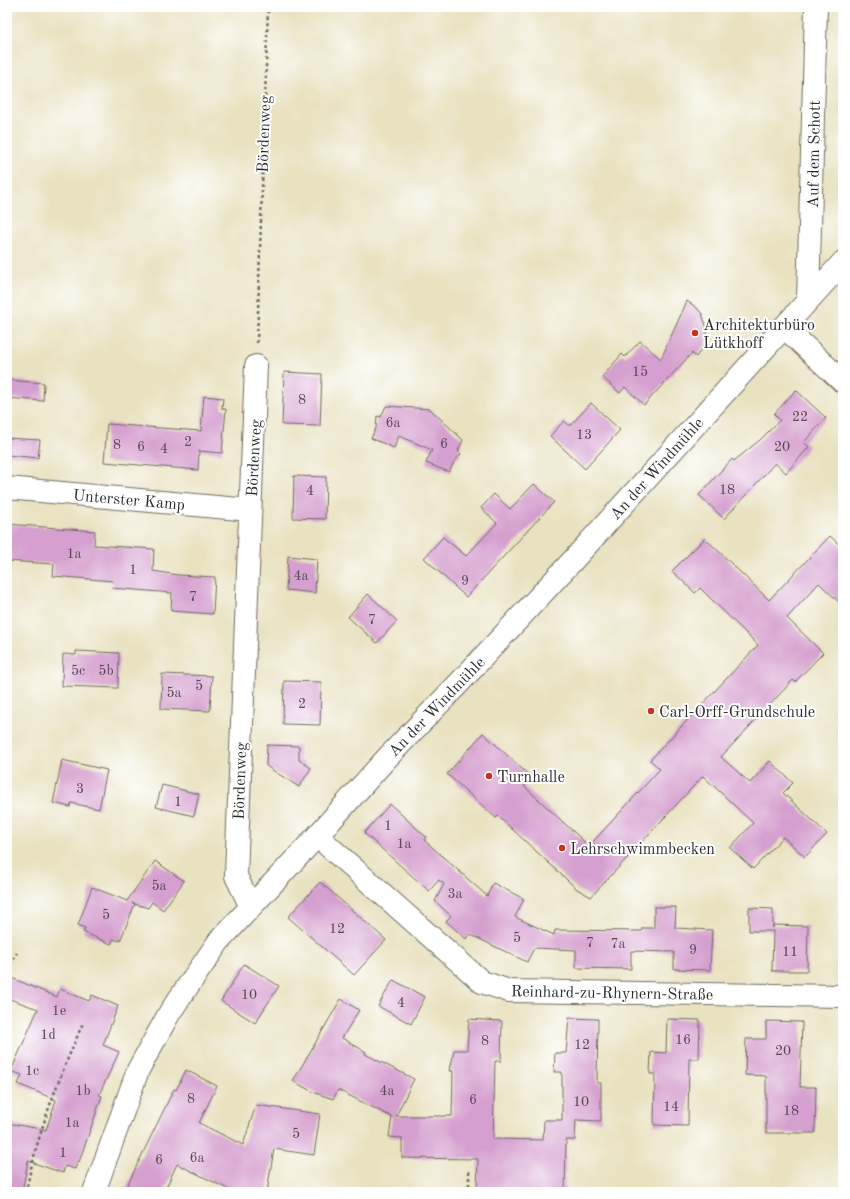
<svg xmlns="http://www.w3.org/2000/svg" width="850" height="1199" font-family="'Old Standard TT',serif">
	<rect width="100%" height="100%" fill="#fff"/>
	<filter id="ink" filterUnits="userSpaceOnUse"><feTurbulence type="fractalNoise" baseFrequency=".025" numOctaves="2"/><feDisplacementMap in="SourceGraphic" scale="8" xChannelSelector="R" yChannelSelector="G"/><feConvolveMatrix kernelMatrix="1 2 1 2 8 2 1 2 1" color-interpolation-filters="sRGB"/></filter>
	<filter id="wash" filterUnits="userSpaceOnUse"><feTurbulence type="fractalNoise" baseFrequency=".012" numOctaves="4" result="noise"/><feDisplacementMap in="SourceGraphic" scale="16" xChannelSelector="R" yChannelSelector="G"/><feGaussianBlur stdDeviation="0.9" result="paint"/><feColorMatrix in="noise" values="0 0 0 0 0 0 0 0 0 0 0 0 0 0 0 0 0 1.4 0 .05"/><feComposite in="paint" operator="in"/></filter>
	<g filter="url(#wash)">
		<rect width="100%" height="100%" fill="#e9e2c1"/>
		<g id="blocks">
			<path fill="#d59fcf" d="M687,301L697,308L702,314L707,328V341L696,357L692,353L644,405L625,387L620,393L602,377L622,354L625,357L640,341L661,359Z
				M284,372L322,374L320,426L282,425Z
				M7,380L44,383L43,401L7,398Z
				M796,390L826,418L804,442L809,447L786,473L775,463L724,519L699,495L732,459L734,461L760,440L780,420L774,414Z
				M204,396L223,398L222,409H226L222,453L199,451L198,470L104,462L107,424L201,431Z
				M591,403L620,430L585,469L550,436L564,421L570,426Z
				M386,406L430,409L463,440L458,451L461,454L454,462L449,472L426,463L432,450L399,436L394,448L371,438L376,428L377,416L381,417Z
				M7,438L40,440L38,458L7,455Z
				M294,476L326,477L325,519L293,518Z
				M534,484L554,502L466,597L424,558L443,537L466,556L497,523L481,508L494,494L510,509Z
				M7,524L95,531L94,545L154,549L153,571L178,575L215,577L213,614L171,611L172,593L112,588L113,581L53,576L54,564L7,561Z
				M830,536L843,548V606L819,583L787,618L823,653L795,682L793,680L721,757L750,783L770,761L793,783L783,793L827,834L805,857L783,837L753,869L730,848L753,823L703,776L591,897L577,889L498,816L496,818L447,774L483,733L532,778L524,786L589,846L660,769L650,760L758,645L700,588L695,593L672,571L705,538L769,600Z
				M288,556L317,559L315,593L286,590Z
				M368,594L397,621L377,643L348,617Z
				M76,651L119,653L118,688L62,686L63,654L76,655Z
				M162,674L212,676L210,711L161,709Z
				M284,681L321,682L320,725L283,724Z
				M267,745L299,746V760L311,768L299,787L266,766Z
				M62,760L107,770L99,809L71,803L70,807L53,803Z
				M162,785L199,794L194,816L156,807Z
				M390,804L426,837L424,840L487,896L493,883L524,899L515,917L554,935L555,930L642,931V928H654V907H676L675,928L712,930L710,970L674,969V952L631,951V969L576,968V950L534,948L527,962L469,934L466,939L446,921L451,916L435,901L444,884L439,880L429,891L364,833Z
				M155,861L184,881L163,910L152,902L148,908L132,903L135,904L120,941L113,939L111,944L83,932L85,928L78,925L92,887L127,901Z
				M320,882L386,940L354,975L288,917Z
				M749,908L773,909V928V925L808,926L807,971H772L773,931H749Z
				M244,964L279,986L255,1023L221,1001Z
				M7,976L57,997L60,989L89,1001L92,995L118,1006L103,1045L119,1052L99,1095L102,1096L79,1162L78,1161L75,1169L65,1166L63,1173L28,1161L22,1192H7V1123L46,1130L56,1100L18,1084L22,1075L11,1071L38,1009L7,998Z
				M393,980L425,997L411,1024L378,1006Z
				M341,999L359,1010L342,1038L366,1052L365,1054L414,1079L396,1116H452L453,1071H450L454,1050H467L469,1019L502,1021L501,1061H495L493,1139L543,1140L544,1120H562V1072H554L555,1053H566L569,1018L598,1019L597,1083H601V1121L576,1120L575,1140H566L565,1192H477L478,1159L402,1158V1138L389,1137L392,1117L338,1090L333,1099L313,1092L293,1081Z
				M667,1019L700,1020L699,1059H689L688,1126L654,1125L655,1074H650L651,1052L666,1053Z
				M766,1021L802,1022L800,1087H816L815,1133H766V1076L745,1075L746,1039H766Z
				M186,1070L217,1086L199,1123L243,1145L256,1105L320,1114L314,1155L274,1149L267,1192H234L177,1164L164,1192H124L174,1089L176,1090Z"/>
		</g>
	</g>
	<g filter="url(#ink)">
		<use href="#blocks" fill-opacity="0" stroke="#6e6b60" stroke-width="1"/>
		<g fill="none" stroke-linecap="round" stroke-linejoin="round">
			<defs>
				<path id="minor" d="M808,300L816,7
					M784,327L843,382
					M7,488L250,510
					M317,836L482,982L509,991L843,996
					M250,905L236,876L256,366
					M94,1192L138,1070L170,1012L219,941L317,836L386,759L460,682L575,558L843,262"/>
			</defs>
			<use href="#minor" stroke="#6e6b60" stroke-width="24"/>
			<path stroke="#6e6b60" stroke-width="2.5" stroke-dasharray="3 3" stroke-linecap="butt" d="M257,343L268,7
				M7,970L17,953
				M469,1171V1192
				M26,1192C37,1133 59,1078 83,1023"/>
			<use href="#minor" stroke="#fff" stroke-width="22"/>
		</g>
	</g>
	<g fill="#c8321e" stroke="#fff" stroke-width="1.5">
		<circle cx="695" cy="333" r="4"/>
		<circle cx="651" cy="711" r="4"/>
		<circle cx="489" cy="776" r="4"/>
		<circle cx="562" cy="848" r="4"/>
	</g>
	<g text-anchor="middle" stroke-width="4" stroke-linejoin="round" paint-order="stroke">
		<g font-size="14" fill="#564854">
			<text x="640" y="376">15</text>
			<text x="302" y="404">8</text>
			<text x="800" y="421">22</text>
			<text x="393" y="427">6a</text>
			<text x="584" y="439">13</text>
			<text x="188" y="446">2</text>
			<text x="444" y="448">6</text>
			<text x="117" y="449">8</text>
			<text x="141" y="451">6</text>
			<text x="782" y="451">20</text>
			<text x="164" y="453">4</text>
			<text x="727" y="494">18</text>
			<text x="310" y="495">4</text>
			<text x="74" y="558">1a</text>
			<text x="133" y="574">1</text>
			<text x="301" y="580">4a</text>
			<text x="465" y="585">9</text>
			<text x="193" y="601">7</text>
			<text x="372" y="624">7</text>
			<text x="78" y="675">5c</text>
			<text x="106" y="675">5b</text>
			<text x="199" y="690">5</text>
			<text x="174" y="697">5a</text>
			<text x="302" y="708">2</text>
			<text x="80" y="793">3</text>
			<text x="178" y="806">1</text>
			<text x="388" y="830">1</text>
			<text x="404" y="848">1a</text>
			<text x="159" y="890">5a</text>
			<text x="455" y="898">3a</text>
			<text x="106" y="919">5</text>
			<text x="337" y="933">12</text>
			<text x="517" y="942">5</text>
			<text x="590" y="947">7</text>
			<text x="618" y="948">7a</text>
			<text x="693" y="954">9</text>
			<text x="790" y="956">11</text>
			<text x="249" y="999">10</text>
			<text x="401" y="1007">4</text>
			<text x="59" y="1015">1e</text>
			<text x="48" y="1039">1d</text>
			<text x="683" y="1044">16</text>
			<text x="485" y="1045">8</text>
			<text x="582" y="1049">12</text>
			<text x="783" y="1055">20</text>
			<text x="32" y="1075">1c</text>
			<text x="83" y="1095">1b</text>
			<text x="387" y="1095">4a</text>
			<text x="191" y="1103">8</text>
			<text x="473" y="1104">6</text>
			<text x="581" y="1106">10</text>
			<text x="671" y="1111">14</text>
			<text x="791" y="1115">18</text>
			<text x="72" y="1127">1a</text>
			<text x="296" y="1138">5</text>
			<text x="63" y="1157">1</text>
			<text x="197" y="1162">6a</text>
			<text x="159" y="1164">6</text>
		</g>
		<g font-size="16" fill="#2b2b2b" stroke="#fff">
			<text transform="translate(263 134) rotate(-88)" y="6">Bördenweg</text>
			<text transform="translate(813 154) rotate(-89)" y="6">Auf dem Schott</text>
			<text transform="translate(253 458) rotate(-87)" y="6">Bördenweg</text>
			<text transform="translate(656 468) rotate(-48)" y="6">An der Windmühle</text>
			<text transform="translate(129 499) rotate(5)" y="6">Unterster Kamp</text>
			<text transform="translate(436 706) rotate(-46)" y="6">An der Windmühle</text>
			<text transform="translate(239 781) rotate(-88)" y="6">Bördenweg</text>
			<text transform="translate(612 992) rotate(1)" y="6">Reinhard-zu-Rhynern-Straße</text>
		</g>
		<g font-size="16" fill="#2b2b2b" stroke="#fff" text-anchor="start">
			<text x="703" y="330">Architekturbüro<tspan x="703" dy="18">Lütkhoff</tspan></text>
			<text x="659" y="717">Carl-Orff-Grundschule</text>
			<text x="497" y="782">Turnhalle</text>
			<text x="570" y="854">Lehrschwimmbecken</text>
		</g>
	</g>
	<rect width="850" height="1199" fill="none" stroke="#fff" stroke-width="24"/>
</svg>
